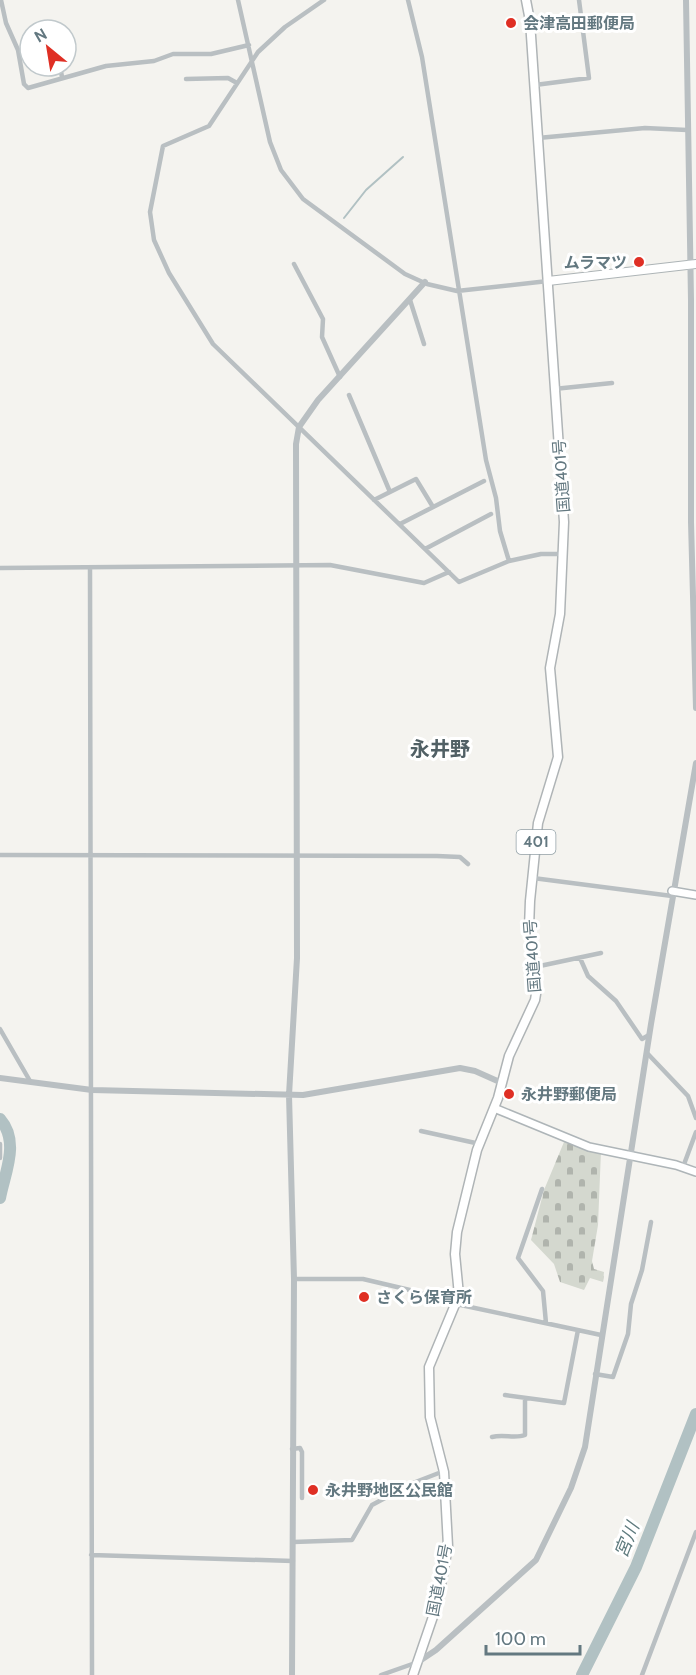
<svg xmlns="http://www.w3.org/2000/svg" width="696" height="1675" font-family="Cabin,'Noto Sans JP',sans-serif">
	<defs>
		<pattern id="cemetery-stones" width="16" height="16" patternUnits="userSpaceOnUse" patternTransform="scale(1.5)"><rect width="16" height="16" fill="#d4d8cf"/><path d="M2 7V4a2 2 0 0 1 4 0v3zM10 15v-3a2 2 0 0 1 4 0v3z" fill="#b0b4ad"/></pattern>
	</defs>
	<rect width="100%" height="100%" fill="#f4f3ef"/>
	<path fill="url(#cemetery-stones)" d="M564,1142L601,1151L598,1225L592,1261L594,1269L604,1272L603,1282L590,1278L584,1290L560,1282L554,1264L531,1240L544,1190Z"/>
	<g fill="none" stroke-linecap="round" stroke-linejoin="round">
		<path stroke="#b1c1c3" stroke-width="2" d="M344,218L366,190L403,157"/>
		<path stroke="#b1c1c3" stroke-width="12" d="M0,1119C20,1142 5,1172 0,1198
			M582,1675L636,1567L696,1414"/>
		<defs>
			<path id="secondary" d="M672,891L696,895
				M494,1108L589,1147L676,1165L696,1172"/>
			<path id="primary" d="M548,281L696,264"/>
			<path id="trunk" d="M413,1675L438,1602L448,1546L444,1472L430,1417L429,1367L459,1295L455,1254L457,1232L477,1150L498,1098L509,1056L535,1000L537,988L529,928L530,901L538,823L558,757L550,668L560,614L564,522L530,21L526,0"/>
		</defs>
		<use href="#secondary" stroke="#aeb5b8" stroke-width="10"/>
		<use href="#primary" stroke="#adb4b6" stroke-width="10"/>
		<use href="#trunk" stroke="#afb4b6" stroke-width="11"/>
		<path stroke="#b9bfc2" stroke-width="4.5" d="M1,0L6,23L18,50L24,84L28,88L106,66L154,61L173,54H211L249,45
			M238,0L270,142L281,170L303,199L405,274L427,284L457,291L548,281
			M324,0L285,27L258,52L209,126L163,146L150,212L154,240L169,273L213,344L459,582L509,561L541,554H562
			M408,0L422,57L486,460L496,498L500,531L509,561
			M60,66L62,77
			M186,79L228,78L237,83
			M535,85L589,78L579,0
			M538,138L645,128L687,130
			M294,264L323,319L322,337L340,377
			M410,300L424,344
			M554,389L612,383
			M349,395L390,492
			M374,500L416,479L433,507
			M400,524L484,481
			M425,549L491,514
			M0,568L330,565L424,583L449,572
			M90,569L92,1675
			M0,855L437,856L460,857L468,864
			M533,878L672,896
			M580,958L588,976L616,1001L642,1039L649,1035
			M535,967L601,953
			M0,1029L30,1081
			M647,1053L688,1096L696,1118
			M421,1131L480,1144
			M0,1144V1158
			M683,1167L696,1132
			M542,1189L518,1258L543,1291L546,1323
			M294,1279H363L414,1291L456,1304L601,1335
			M595,1374L613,1377L628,1334L631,1304L642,1270L651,1222
			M505,1395L564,1403L578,1330
			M492,1437C504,1434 515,1439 525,1435V1399
			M292,1449L300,1448L302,1452V1498
			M293,1542L352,1540L372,1505L413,1483L444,1471
			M91,1555L293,1561
			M381,1675L418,1662
			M642,1675L696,1532"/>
		<path stroke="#b9bfc2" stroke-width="6" d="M686,0L691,300V522L696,708
			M0,1078L92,1090L303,1095L460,1068L475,1071L502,1083
			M418,1662L436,1650L536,1560L571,1488L585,1447L651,1024L696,763
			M292,1675L294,1279L289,1095L297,958L296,444L299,427L318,400L425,282"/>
		<use href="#secondary" stroke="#fff" stroke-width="7"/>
		<use href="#primary" stroke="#fff" stroke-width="8"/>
		<use href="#trunk" stroke="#fff" stroke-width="8"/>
	</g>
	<g fill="#df2f24" stroke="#fff" stroke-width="2">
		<circle cx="511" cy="23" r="6"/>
		<circle cx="639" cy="262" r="6"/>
		<circle cx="509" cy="1094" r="6"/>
		<circle cx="364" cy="1297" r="6"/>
		<circle cx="313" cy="1490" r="6"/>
	</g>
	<g text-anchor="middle" stroke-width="6" stroke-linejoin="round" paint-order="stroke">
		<rect fill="#fff" stroke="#92a0a6" stroke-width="1.5" x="516.5" y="830" width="39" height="24" rx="4.5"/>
		<g font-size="15" font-weight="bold" fill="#637880">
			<text x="536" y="847">401</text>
		</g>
		<g font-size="16" font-weight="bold" fill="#637880" stroke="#fff" text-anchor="start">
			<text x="523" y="29">会津高田郵便局</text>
			<text x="627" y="268" text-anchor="end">ムラマツ</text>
			<text x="521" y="1100">永井野郵便局</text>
			<text x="376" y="1303">さくら保育所</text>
			<text x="325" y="1496">永井野地区公民館</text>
		</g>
		<g font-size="16" fill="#637880" stroke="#fff">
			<text transform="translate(561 476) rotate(-94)" y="6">国道401号</text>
			<text transform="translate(532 956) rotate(-94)" y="6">国道401号</text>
			<text transform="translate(439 1580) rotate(-79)" y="6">国道401号</text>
		</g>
		<g font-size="18" font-style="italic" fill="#5f7b7e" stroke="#fff">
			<text transform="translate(627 1540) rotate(-68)" y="6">宮川</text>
		</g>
		<g font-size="20" font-weight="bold" fill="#516065" stroke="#fff">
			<text x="440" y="756">永井野</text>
		</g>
	</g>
	<g transform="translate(48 48) rotate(330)"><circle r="28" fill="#ffffff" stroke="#c1c9cc" stroke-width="1.5"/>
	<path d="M0-4.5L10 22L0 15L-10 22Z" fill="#df2f24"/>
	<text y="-9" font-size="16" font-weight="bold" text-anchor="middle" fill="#637880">N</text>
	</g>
	<path d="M486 1645v9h94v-9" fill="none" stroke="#637880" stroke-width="3"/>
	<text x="495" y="1645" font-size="18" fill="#637880" stroke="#ffffff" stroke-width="4.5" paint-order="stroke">100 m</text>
</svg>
